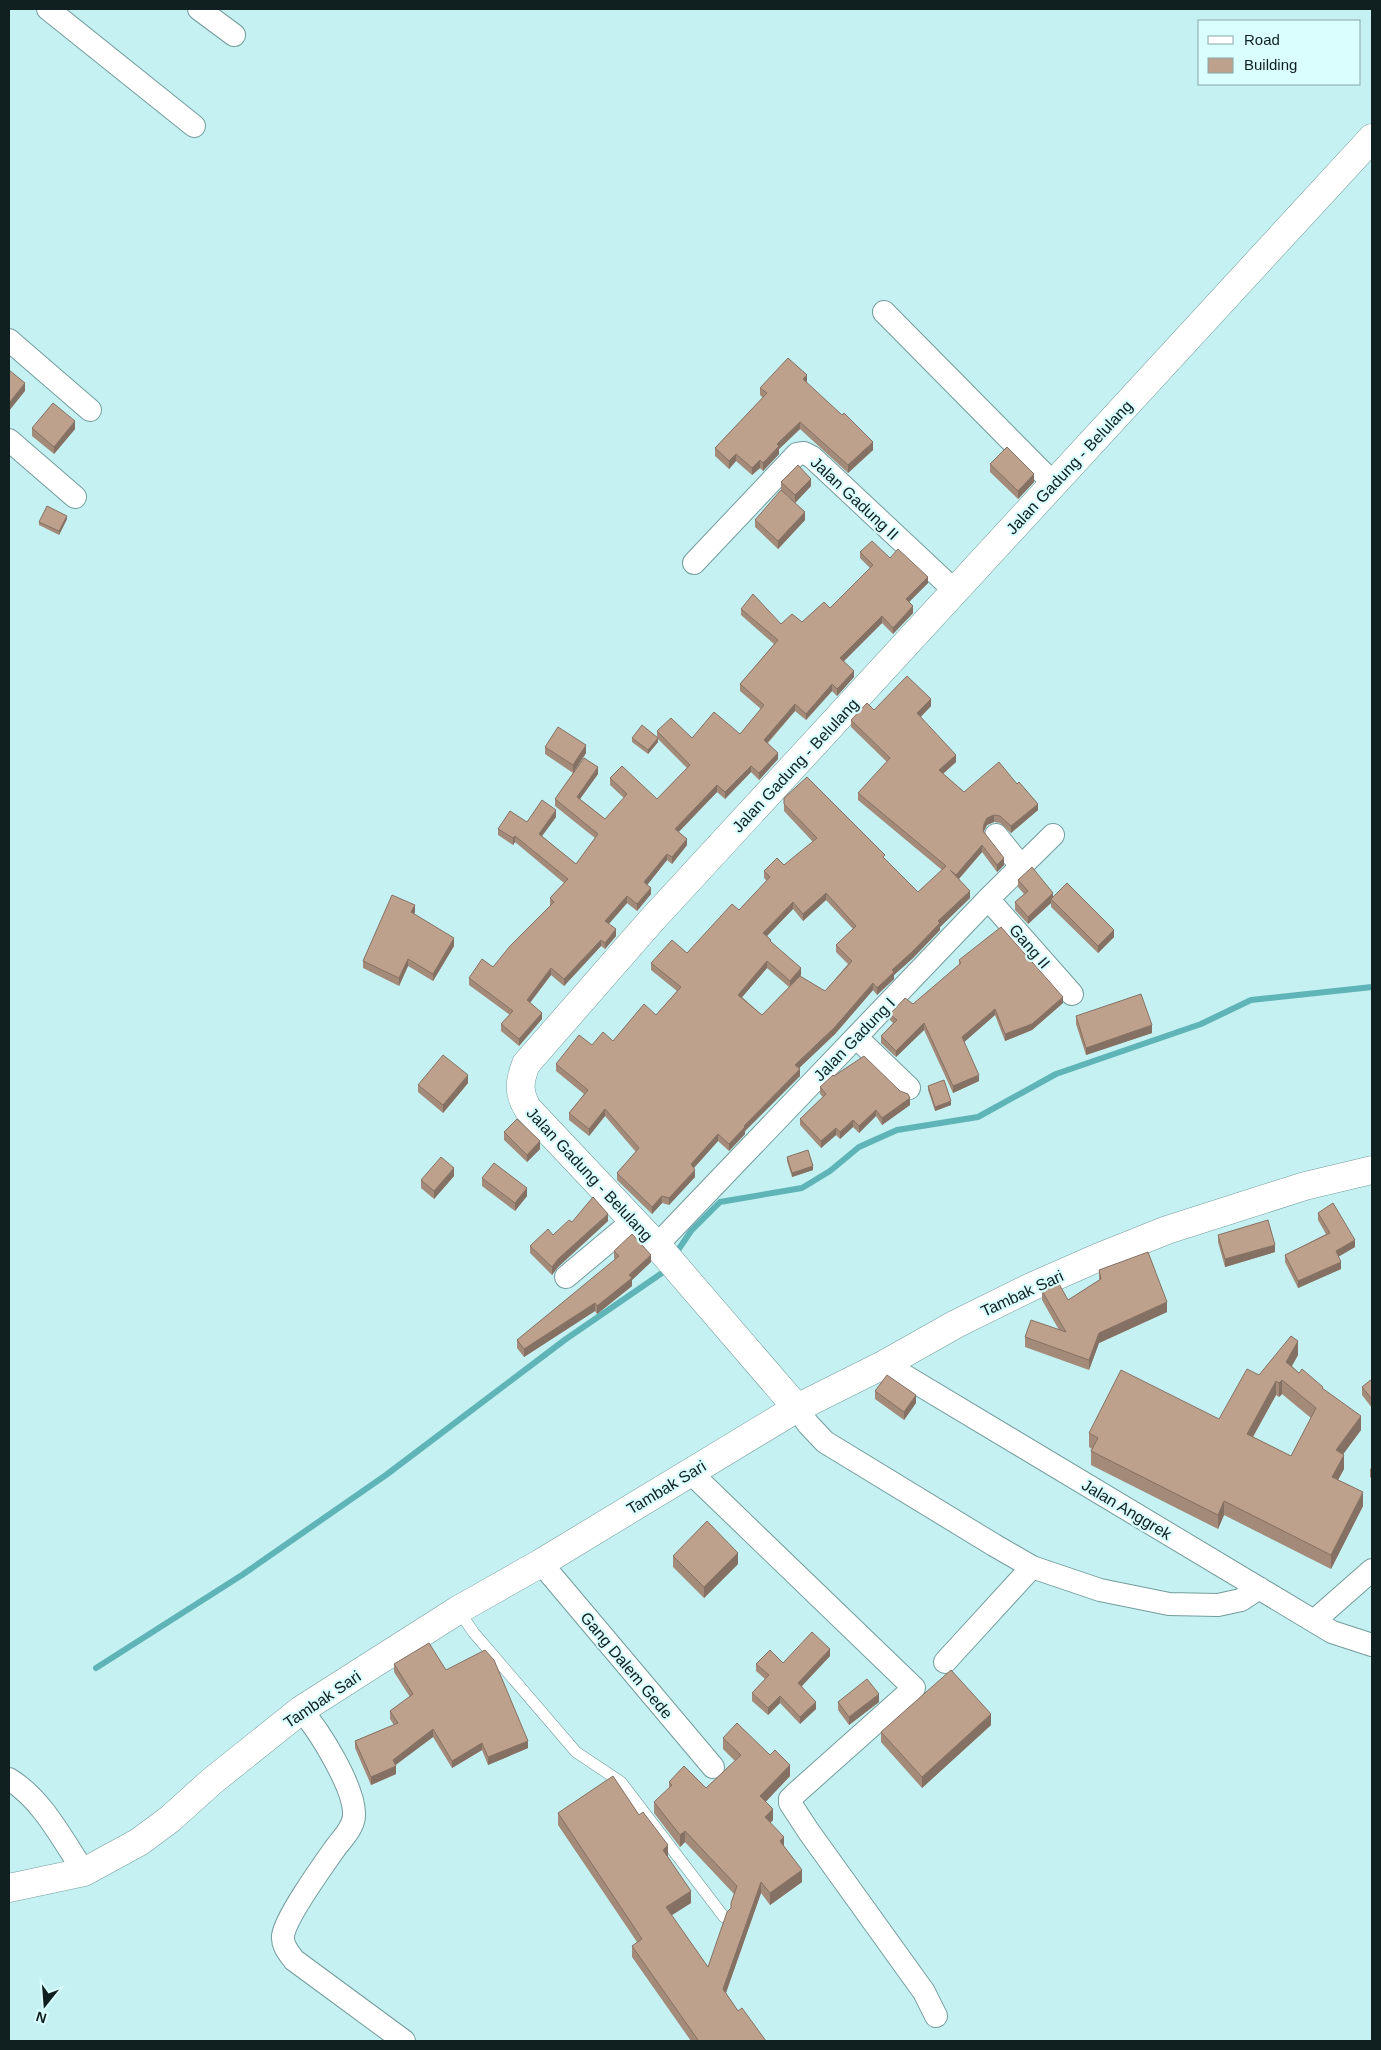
<svg xmlns="http://www.w3.org/2000/svg" width="1381" height="2050" font-family="Arial,sans-serif">
	<rect width="100%" height="100%" fill="#c6f1f2"/>
	<g fill="none" stroke-linecap="round" stroke-linejoin="round">
		<path stroke="#5eb4b6" stroke-width="6" d="M674,1256L691,1231L720,1202L802,1188L830,1171L859,1147L897,1130L978,1117L1056,1074L1201,1024L1251,1000L1372,987
			M96,1668L242,1575L386,1475L566,1339L662,1273L666,1266"/>
		<defs>
			<path id="service" d="M458,1610L474,1633L576,1752L621,1782L724,1917"/>
			<path id="minor" d="M48,9L194,126
				M199,9L234,35
				M884,312L1054,484
				M9,340L90,410
				M9,440L75,497
				M694,563L797,454L804,453L812,457L955,591
				M996,835L1021,866
				M988,899L1072,994
				M856,1037L909,1088
				M657,1245L988,899L1053,835
				M566,1277L633,1221
				M885,1364L1332,1632L1372,1645
				M797,1408L808,1424L825,1442L994,1545L1032,1567L1100,1590L1169,1604L1218,1605L1241,1600L1259,1588
				M690,1472L914,1688L795,1794L790,1799V1803L809,1832L924,1992L936,2016
				M541,1563L713,1767
				M1314,1621L1372,1570
				M945,1662L1032,1567
				M301,1710C319,1730 355,1788 354,1815C354,1827 343,1838 336,1847C324,1864 285,1918 283,1936C282,1946 289,1953 294,1960L404,2041
				M9,1779C43,1800 62,1839 84,1872"/>
			<path id="tertiary" d="M797,1408L661,1250L528,1109C518,1093 519,1082 526,1064L650,922L1372,138
				M9,1888L84,1872L139,1842L170,1819L211,1782L301,1710L458,1610L541,1563L797,1408L885,1364L956,1324L1031,1287L1097,1258L1167,1230L1305,1186L1372,1170"/>
		</defs>
		<use href="#service" stroke="#739c9d" stroke-width="12"/>
		<use href="#minor" stroke="#739c9d" stroke-width="24"/>
		<use href="#tertiary" stroke="#739c9d" stroke-width="29"/>
		<use href="#service" stroke="#fff" stroke-width="11"/>
		<use href="#minor" stroke="#fff" stroke-width="22"/>
		<use href="#tertiary" stroke="#fff" stroke-width="28"/>
	</g>
	<path fill="#a38a79" fill-rule="evenodd" d="M760,388L873,450L848,473L800,429L779,449V454L763,471L760,468L752,475L736,461L729,469L715,456V448L763,398L760,395Z
		M32,428L75,429L54,454L32,436Z
		M990,464L1034,482L1018,499L990,472Z
		M781,482L811,486L795,503L781,490Z
		M67,519L59,535L39,525V522Z
		M755,520H805L778,549L755,527Z
		M860,552L890,558L928,583L909,602L913,613L893,634L882,623L844,661L854,677L837,696L832,691L806,720L795,711L768,743L778,759L759,780L751,772L725,799L717,792L678,832L687,845L672,864L667,860L647,885L651,894L637,911L627,903L609,924L616,936L605,949L601,946L564,986L551,975L530,1002L542,1019L519,1046L501,1031V1024L510,1015L469,985V978L493,967L551,906L550,905V898L564,883L515,842L513,845L498,835V829L527,822L556,817L542,836L576,864L595,838L555,806V799L573,773L545,754V747L586,753L575,770L598,774L580,799L605,819L624,798L610,785V778L657,799L687,768L658,739V742L648,754L632,742V738H657V731L692,738L740,734L761,709L740,691V684L774,644L741,615V609L781,624L802,622L830,608L870,568L860,558Z
		M931,706L921,717L956,762L943,774L964,792L1038,810L1011,833L1000,823L994,822L987,825L984,831L1004,865L997,872L982,852L959,879L970,898L940,927V930L913,958L894,975V979L877,995L873,990L835,1034L799,1068L800,1076L745,1131V1134L729,1151L718,1141L694,1168L695,1177L669,1205L662,1203L652,1214L617,1180V1173L636,1152L605,1116L589,1136L569,1120V1113L584,1094L556,1071V1064L592,1045L613,1041L656,1015L677,991L651,970V963L687,953L739,910L767,881L764,878V871L784,865L813,842L784,811V798L885,859L918,892L942,870L858,800V793L887,762L851,727V720L874,710ZM826,900L853,929L836,945V952L848,964L825,991L798,978L801,975L771,942L767,936L793,909L803,921ZM767,968L789,987L762,1015L742,997Z
		M1018,880L1053,896L1114,937L1098,953L1051,907V903L1028,924L1015,910V902L1024,894L1018,887Z
		M415,912L414,914L454,946L433,981L408,966L399,986L363,968V961Z
		M959,960L1063,1003L1032,1030L1005,1041L995,1015L964,1042L979,1081L953,1093L924,1030L896,1057L881,1043V1036L893,1023L890,1020V1014L913,1004L959,965Z
		M1076,1016L1152,1033L1086,1055L1076,1024Z
		M834,1076L910,1105L882,1125L876,1116L859,1133L853,1127L840,1139L836,1135L821,1148L800,1125V1119L823,1097L820,1094V1087Z
		M468,1083L443,1113L418,1092V1085Z
		M928,1086L951,1105L935,1111L928,1090Z
		M504,1132L540,1149L527,1162L504,1140Z
		M787,1157L813,1170L792,1177L787,1161Z
		M454,1176L434,1199L421,1188V1180Z
		M482,1178L527,1196L515,1211L482,1186Z
		M1318,1213L1355,1247L1338,1257L1341,1269L1298,1288L1285,1262V1255L1326,1234L1318,1220Z
		M608,1221L558,1267L552,1275L530,1253V1246L553,1235L572,1222Z
		M1218,1235L1275,1252L1225,1267L1218,1242Z
		M614,1251L651,1262L632,1280V1286L597,1314L595,1311L524,1357L517,1348V1340L615,1260L614,1258Z
		M1099,1270L1167,1312L1099,1343L1089,1370L1025,1347V1337L1059,1330L1042,1300V1291L1068,1300L1099,1280Z
		M1298,1355L1292,1366L1299,1373L1323,1389L1361,1430L1343,1454L1344,1469L1338,1480L1363,1506L1331,1569L1224,1515L1218,1529L1091,1465V1451L1092,1449L1089,1447V1433L1219,1419L1259,1375ZM1282,1394L1311,1418L1291,1456L1253,1437L1276,1395L1279,1397Z
		M1372,1379V1408L1362,1395V1387Z
		M875,1391L916,1403L904,1420L875,1399Z
		M1372,1467V1479L1370,1477V1469Z
		M673,1556L738,1564L704,1598L673,1567Z
		M830,1656L802,1686L816,1709L800,1724L780,1703L768,1715L752,1701V1693L765,1679L756,1671V1664L783,1663Z
		M394,1664L446,1670L528,1748L488,1765L482,1750L452,1768L433,1737L395,1765L396,1774L371,1785L355,1748V1741L394,1725L390,1719V1711L410,1697L394,1672Z
		M838,1702H879L849,1725L838,1710Z
		M991,1725L922,1788L881,1742V1732Z
		M723,1738L790,1776L765,1802L773,1820L770,1823L784,1846L802,1882L770,1905L761,1893L726,1993L738,2011L766,2041H691L632,1957V1946L637,1942L558,1825V1813L639,1815L668,1857L691,1903L671,1915L708,1967L731,1909V1903L734,1894L685,1842L680,1847L654,1813V1802L669,1789V1782L706,1788L735,1761L723,1749Z"/>
	<path fill="#857163" d="M807,375V383L803,379Z
		M25,383V391L9,411V403Z
		M75,421V429L54,454V447Z
		M800,422V429L779,449V454L763,471V463L777,444Z
		M873,442V450L848,473V465Z
		M736,454V461L729,469V461Z
		M760,460V468L752,475V468Z
		M1034,474V482L1018,499V491Z
		M811,479V486L795,503V495Z
		M805,512V520L778,549V541Z
		M67,516V519L59,535V531Z
		M928,577V583L906,605V599Z
		M913,606V613L893,634V628Z
		M882,616V623L840,665V658Z
		M854,671V677L837,696V689Z
		M832,684V691L806,720V714Z
		M931,699V706L917,720V713Z
		M795,704V711L764,746V740Z
		M658,738V742L648,754V750Z
		M586,745V753L573,773V765Z
		M778,753V759L759,780V773Z
		M956,755V762L939,777V770Z
		M751,766V772L725,799V792Z
		M598,767V774L577,803V797Z
		M717,785V792L675,836V829Z
		M1038,804V810L1011,833V826Z
		M556,810V817L539,840V834Z
		M994,815V822L987,825L984,831L983,838L984,824L987,818Z
		M515,836V842L513,845V838Z
		M687,839V845L672,864V857Z
		M982,845V852L956,882V875Z
		M667,854V860L644,889V882Z
		M1004,858V865L997,872V865Z
		M651,888V894L637,911V904Z
		M970,891V898L940,927V930L913,958L894,975V979L877,995V988L892,970L938,921Z
		M826,893V900L803,921V914Z
		M1053,893V900L1051,899V903L1028,924V917Z
		M627,896V903L605,928V921Z
		M793,902V909L763,940V933Z
		M415,905V912L411,920V912Z
		M616,929V936L605,949V943Z
		M1114,930V937L1098,953V946Z
		M454,938V946L433,981V974Z
		M601,940V946L564,986V979Z
		M408,959V966L399,986V978Z
		M767,961V968L738,1002V995Z
		M551,968V975L527,1007V1000Z
		M801,968V975L790,988V981Z
		M873,983V990L835,1034L795,1072V1065Z
		M1063,997V1003L1032,1030L1005,1041V1034Z
		M995,1009V1015L962,1044V1037Z
		M542,1013V1019L519,1046V1039Z
		M924,1023V1030L896,1057V1051Z
		M1152,1025V1033L1086,1055V1048Z
		M800,1069V1076L745,1131V1134L729,1151V1144L744,1126Z
		M468,1075V1083L443,1113V1105Z
		M979,1075V1081L953,1093V1086Z
		M910,1098V1105L882,1125V1118Z
		M951,1101V1105L935,1111V1107Z
		M605,1109V1116L589,1136V1129Z
		M876,1110V1116L859,1133V1126Z
		M853,1120V1127L840,1139V1132Z
		M836,1128V1135L821,1148V1141Z
		M718,1134V1141L691,1171V1164Z
		M540,1141V1149L527,1162V1155Z
		M813,1166V1170L792,1177V1173Z
		M454,1168V1176L434,1199V1191Z
		M695,1170V1177L669,1205V1198Z
		M527,1188V1196L515,1211V1203Z
		M662,1196V1203L652,1214V1207Z
		M608,1214V1221L558,1267L552,1275V1267L558,1259Z
		M1355,1240V1247L1336,1258V1251Z
		M1275,1245V1252L1225,1267V1259Z
		M651,1255V1262L632,1280V1286L597,1314V1306L629,1275Z
		M1341,1262V1269L1298,1288V1281Z
		M1167,1302V1312L1099,1343L1089,1370V1360L1099,1333Z
		M595,1303V1311L524,1357V1349Z
		M1298,1341V1355L1286,1376V1362Z
		M1282,1380V1394L1279,1397V1383Z
		M1276,1381V1395L1247,1447V1434Z
		M916,1395V1403L904,1420V1412Z
		M1361,1416V1430L1336,1464V1450Z
		M1344,1455V1469L1332,1491V1477Z
		M1363,1492V1506L1331,1569V1555Z
		M1224,1501V1515L1218,1529V1515Z
		M738,1553V1564L704,1598V1587Z
		M830,1649V1656L798,1690V1683Z
		M879,1694V1702L849,1725V1717Z
		M780,1696V1703L768,1715V1708Z
		M816,1702V1709L800,1724V1717Z
		M991,1714V1725L922,1788V1777Z
		M433,1729V1737L393,1767V1760Z
		M528,1741V1748L488,1765V1757Z
		M482,1743V1750L452,1768V1761Z
		M790,1765V1776L760,1808V1796Z
		M396,1766V1774L371,1785V1777Z
		M773,1809V1820L765,1828V1817Z
		M685,1831V1842L680,1847V1835Z
		M784,1837V1849L780,1841Z
		M668,1845V1857L663,1861V1850Z
		M802,1870V1882L770,1905V1893Z
		M761,1882V1893L723,2001V1989Z
		M691,1891V1903L666,1919V1907Z"/>
	<path fill="#bea18d" stroke="#857163" fill-rule="evenodd" d="M788,358L807,375L803,379L842,415L844,413L873,442L848,465L800,422L777,444L779,446L763,463L760,460L752,468L736,454L729,461L715,448L767,393L760,388Z
		M9,370L25,383L9,403Z
		M53,403L75,421L54,447L32,428Z
		M1007,447L1034,474L1018,491L990,464Z
		M798,465L811,479L795,495L781,482Z
		M781,490L805,512L778,541L755,520Z
		M47,506L67,516L59,531L39,522Z
		M872,541L890,558L898,549L928,577L906,599L913,606L893,628L882,616L840,658L854,671L837,689L832,684L806,714L795,704L764,740L778,753L759,773L751,766L725,792L717,785L675,829L687,839L672,857L667,854L644,882L651,888L637,904L627,896L605,921L616,929L605,943L601,940L564,979L551,968L527,1000L542,1013L519,1039L501,1024L513,1011L469,978L482,959L493,967L510,946L554,902L550,898L568,879L515,836L513,838L498,829L510,811L527,822L542,800L556,810L539,834L576,864L598,834L555,799L584,758L598,767L577,797L605,819L627,794L610,778L622,766L657,799L690,765L657,731L671,718L692,738L714,712L740,734L764,705L740,684L778,640L741,609L753,594L781,624L792,614L802,622L824,602L830,608L873,565L860,552Z
		M907,676L931,699L917,713L956,755L939,770L964,792L999,762L1017,784L1019,782L1038,804L1011,826L1000,816L994,815L987,818L984,824L983,831L1004,858L997,865L982,845L956,875L950,870L970,891L938,921L940,923L913,951L892,970L894,972L877,988L873,983L835,1027L795,1065L800,1069L744,1126L745,1127L729,1144L718,1134L691,1164L695,1170L669,1198L662,1196L652,1207L617,1173L639,1148L605,1109L589,1129L569,1113L588,1090L556,1064L579,1035L592,1045L603,1032L613,1041L644,1004L656,1015L681,987L651,963L672,940L687,953L732,904L739,910L770,877L764,871L777,858L784,865L817,838L784,804V798L807,777L885,855L883,857L918,892L946,866L858,793L890,758L851,720L867,703L874,710ZM826,893L856,926L836,945L852,961L825,991L800,976L762,1015L738,995L767,961L790,981L801,968L770,941L771,940L763,933L793,902L803,914Z
		M642,725L658,738L648,750L632,738Z
		M558,727L586,745L573,765L545,747Z
		M1032,867L1053,893L1028,917L1015,902L1028,891L1018,880Z
		M1067,883L1114,930L1098,946L1051,899Z
		M392,895L415,905L411,912L454,938L433,974L408,959L399,978L363,961Z
		M1001,927L1063,997L1032,1024L1005,1034L995,1009L962,1037L979,1075L953,1086L924,1023L896,1051L881,1036L897,1020L890,1014L905,998L913,1004L961,963L959,960Z
		M1141,994L1152,1025L1086,1048L1076,1016Z
		M443,1055L468,1075L443,1105L418,1085Z
		M864,1056L900,1091L908,1094L910,1098L882,1118L876,1110L859,1126L853,1120L840,1132L836,1128L821,1141L800,1119L826,1094L820,1087L833,1075L834,1076Z
		M944,1080L951,1101L935,1107L928,1086Z
		M517,1119L540,1141L527,1155L504,1132Z
		M808,1150L813,1166L792,1173L787,1157Z
		M441,1157L454,1168L434,1191L421,1180Z
		M494,1163L527,1188L515,1203L482,1178Z
		M593,1197L608,1214L558,1259L552,1267L530,1246L548,1229L553,1235L569,1220L572,1222Z
		M1333,1203L1355,1240L1336,1251L1341,1262L1298,1281L1285,1255L1330,1233L1318,1213Z
		M1268,1220L1275,1245L1225,1259L1218,1235Z
		M632,1234L651,1255L629,1275L632,1278L597,1306L595,1303L524,1349L517,1340L619,1256L614,1251Z
		M1148,1252L1167,1302L1099,1333L1089,1360L1025,1337L1031,1320L1066,1332L1042,1291L1058,1282L1068,1300L1101,1279L1099,1270Z
		M1291,1336L1298,1341L1286,1362L1299,1373L1302,1369L1323,1387L1322,1388L1361,1416L1336,1450L1344,1455L1332,1477L1363,1492L1331,1555L1224,1501L1218,1515L1091,1451L1098,1438L1089,1433L1121,1370L1219,1419L1247,1369L1259,1375ZM1282,1380L1316,1408L1291,1456L1247,1434L1276,1381L1279,1383Z
		M887,1375L916,1395L904,1412L875,1391Z
		M1372,1379V1399L1362,1387Z
		M707,1521L738,1553L704,1587L673,1556Z
		M812,1632L830,1649L798,1683L816,1702L800,1717L780,1696L768,1708L752,1693L769,1675L756,1664L770,1650L783,1663Z
		M429,1643L446,1670L485,1650L494,1660L528,1741L488,1757L482,1743L452,1761L433,1729L393,1760L396,1766L371,1777L355,1741L398,1723L390,1711L413,1694L394,1664Z
		M951,1670L991,1714L922,1777L881,1732Z
		M867,1679L879,1694L849,1717L838,1702Z
		M737,1723L770,1755L775,1750L790,1765L760,1796L773,1809L765,1817L784,1837L780,1841L802,1870L770,1893L761,1882L723,1989L738,2011L742,2008L766,2041H697L698,2040L632,1946L642,1939L558,1813L613,1776L639,1815L643,1812L668,1845L663,1850L691,1891L666,1907L708,1967L727,1912L731,1908V1903L737,1886L685,1831L680,1835L654,1802L672,1785L669,1782L684,1766L706,1788L741,1755L723,1738Z"/>
	<g text-anchor="middle" stroke-width="4.5" stroke-linejoin="round" paint-order="stroke">
		<g font-size="16" fill="#102021" stroke="#dafdfe">
			<text transform="translate(1069 467) rotate(-47)" y="6">Jalan Gadung - Belulang</text>
			<text transform="translate(855 498) rotate(43)" y="6">Jalan Gadung II</text>
			<text transform="translate(795 765) rotate(-47)" y="6">Jalan Gadung - Belulang</text>
			<text transform="translate(1030 946) rotate(49)" y="6">Gang II</text>
			<text transform="translate(854 1039) rotate(-46)" y="6">Jalan Gadung I</text>
			<text transform="translate(590 1174) rotate(47)" y="6">Jalan Gadung - Belulang</text>
			<text transform="translate(1022 1293) rotate(-25)" y="6">Tambak Sari</text>
			<text transform="translate(666 1487) rotate(-31)" y="6">Tambak Sari</text>
			<text transform="translate(1127 1509) rotate(31)" y="6">Jalan Anggrek</text>
			<text transform="translate(627 1665) rotate(50)" y="6">Gang Dalem Gede</text>
			<text transform="translate(322 1699) rotate(-34)" y="6">Tambak Sari</text>
		</g>
	</g>
	<rect width="1381" height="2050" fill="none" stroke="#102021" stroke-width="20"/>
	<rect x="1198" y="20" width="162" height="65" fill="#dafdfe" stroke="#89a5a6"/>
	<rect x="1208" y="36" width="25" height="8" fill="#ffffff" stroke="#89a5a6"/>
	<text x="1244" y="45" font-size="15" fill="#102021">Road</text>
	<rect x="1208" y="58" width="25" height="15" fill="#bea18d" stroke="#89a5a6"/>
	<text x="1244" y="70" font-size="15" fill="#102021">Building</text>
	<g transform="translate(45 2005) rotate(197)" stroke="#dafdfe" stroke-width="4" paint-order="stroke">
	<path d="M0-4L9 19L0 12L-9 19Z" fill="#102021"/>
	<text y="-8" font-size="14" font-weight="bold" text-anchor="middle" fill="#102021">N</text>
	</g>
</svg>
